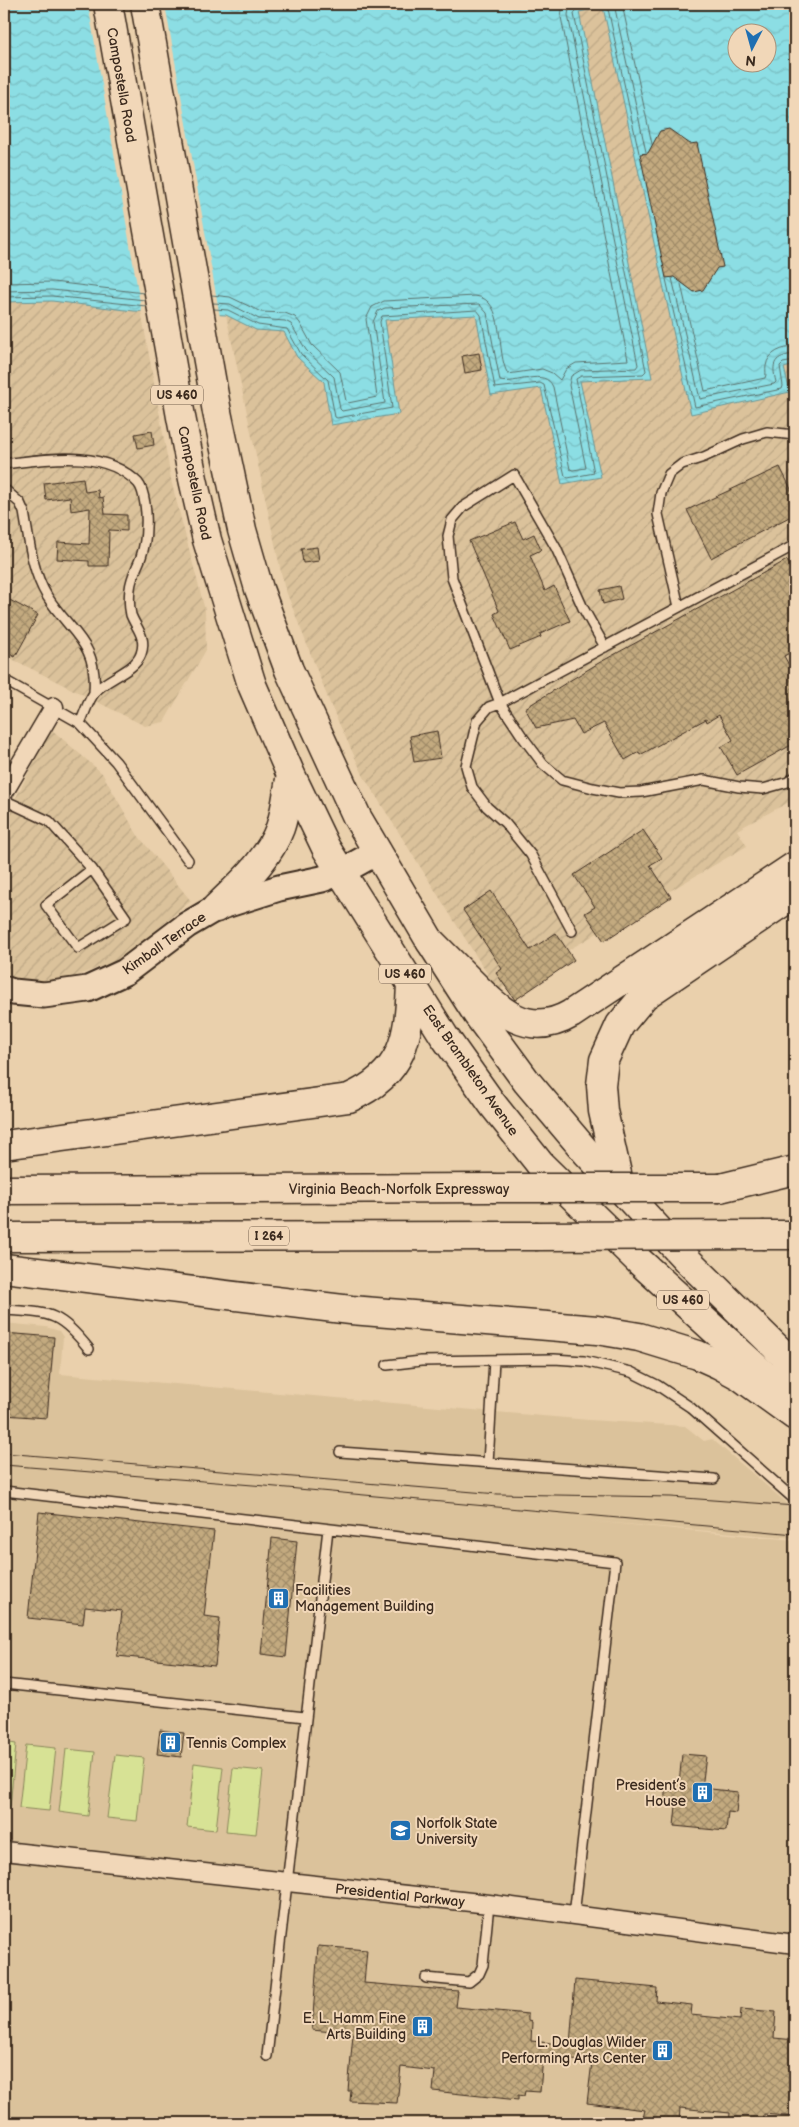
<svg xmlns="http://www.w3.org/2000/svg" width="799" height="2127" font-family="'Balsamiq Sans',sans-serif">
	<defs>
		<pattern id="industrial-furrows" width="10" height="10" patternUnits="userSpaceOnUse" patternTransform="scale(1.25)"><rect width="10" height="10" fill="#dbc29b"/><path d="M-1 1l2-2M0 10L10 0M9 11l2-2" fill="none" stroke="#bda785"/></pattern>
		<pattern id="water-waves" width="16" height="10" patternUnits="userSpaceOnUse" patternTransform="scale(1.25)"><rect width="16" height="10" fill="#8cdee4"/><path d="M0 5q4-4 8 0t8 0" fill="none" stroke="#7abfc3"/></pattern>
		<pattern id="building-cross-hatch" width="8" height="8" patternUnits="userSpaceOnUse" patternTransform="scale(1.25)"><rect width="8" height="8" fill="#c3aa7f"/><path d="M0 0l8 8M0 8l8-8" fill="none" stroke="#a08b67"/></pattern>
	</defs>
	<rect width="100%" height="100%" fill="#ead0ac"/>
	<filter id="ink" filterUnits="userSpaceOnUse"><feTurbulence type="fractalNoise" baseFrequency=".02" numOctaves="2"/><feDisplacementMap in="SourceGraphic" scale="10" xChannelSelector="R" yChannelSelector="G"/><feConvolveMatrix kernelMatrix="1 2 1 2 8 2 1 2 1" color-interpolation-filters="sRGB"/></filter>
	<g filter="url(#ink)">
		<path fill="#dbc29b" d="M4,1323L46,1327L59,1331L63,1337L60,1374L589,1420L685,1426L704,1441L712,1439L795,1510V1538L588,1521L795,1540V2123H4Z"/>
		<path fill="url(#industrial-furrows)" fill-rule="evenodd" d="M710,4H795V799L737,830L747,846L498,991L364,777L331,706L284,586L226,315L579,12L603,7ZM736,32H766V62H736Z
			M94,47L172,484L205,610L206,650L164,722L145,726L4,655V60Z
			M51,729L102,773L137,834L191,901L121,959L68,979L31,985L4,980V821Z"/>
		<path fill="#d7e295" stroke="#89865a" d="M4,1742L16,1744L10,1807L4,1806Z
			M26,1745L56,1748L49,1811L19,1808Z
			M66,1749L95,1752L88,1816L59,1812Z
			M115,1755L144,1758L137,1821L107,1818Z
			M194,1763L223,1767L216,1830L187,1827Z
			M233,1768L263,1771L256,1834L226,1831Z"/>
		<path fill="url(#water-waves)" stroke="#6c9695" fill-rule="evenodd" d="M4,4H795V365L784,368L790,392L691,414L603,7L579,12L652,378L580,381L601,477L562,484L541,388L491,395L476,315L385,320L399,414L331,425L324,382L297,357L284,332L256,330L226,315L134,311L52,301L4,302ZM736,32H766V62H736Z"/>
		<path fill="#ead0ac" d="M88,4H165L220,317L142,314Z"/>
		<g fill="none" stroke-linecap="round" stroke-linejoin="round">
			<path stroke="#5b726d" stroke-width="1" d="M607,4L639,153
				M614,4L646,152
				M622,4L652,144
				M672,278L700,399L774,384L776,382C771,363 774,356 795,354
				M666,279L695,407L782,389L783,386L780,366L783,363L795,361
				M4,283L53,282L144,293
				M681,284L705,391L765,378C767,374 765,371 766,366C768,352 783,347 795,347
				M4,291L52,290L145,300
				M212,295L230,297L261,312L285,313L295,317L300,323L312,345L340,372L346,401L348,403L377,397L366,319L372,307L384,301L475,296C507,299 495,354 508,374L542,369L552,373L560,380L566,369L576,363L628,360L561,17L563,4
				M4,297L52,296L146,306
				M213,303L230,304L259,319L285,321L291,324L306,350L334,377L340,409L342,411L385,403L373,322L378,311L385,308L479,304L487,313L500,381C515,385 545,367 553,387L570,469L573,470L586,468L569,385L571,376L581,370L636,368L638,365L568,15L569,9L572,4
				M214,309L228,310L258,325L287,329L301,354L328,380L335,417L337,418L392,408L380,322L382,316L477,310L481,315L495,388L540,383L544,385L565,476L568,478L594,473L576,379L581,376L643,374L646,371L574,14L578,7L593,4"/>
		</g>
		<path fill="url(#building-cross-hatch)" stroke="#3b2a1e" d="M669,129L690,144L697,143L723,267L717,268L703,290L694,292L674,277L666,278L640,154L648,153L660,131Z
			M479,353L482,370L465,373L462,356Z
			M152,431L154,445L138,448L135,434Z
			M780,467L795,497V514L711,558L687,510Z
			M83,478L85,492L98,490L99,498L103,497L105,514L127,515V531L109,530L108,566H89V561L57,559L58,542L89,544L90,508L71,511L70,497L46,500L44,483Z
			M515,522L523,539L534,534L541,550L530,555L545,591L554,586L570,621L540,634L541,637L510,650L494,614L499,611L469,541Z
			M317,547L319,561L303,563L301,549Z
			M787,560L795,574V650L784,656L795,676V743L737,775L721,747L733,740L719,715L707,722L706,719L640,755L639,752L625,760L604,723L581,734L573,720L536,728L525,708L597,664Z
			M619,586L622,599L603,604L600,590Z
			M4,597L38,615L15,657L4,651Z
			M437,731L441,758L414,762L410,736Z
			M643,830L662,858L650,865L671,897L604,941L585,913L595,907L574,875Z
			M491,891L530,950L556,933L574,960L515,1000L496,973L502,969L463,910Z
			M4,1333L54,1337L47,1418L4,1415Z
			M39,1512L214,1531L204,1616L220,1618L215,1666L117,1656L122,1611L85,1607L83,1624L28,1618Z
			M272,1538L297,1541L286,1657L261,1654Z
			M160,1730L184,1733L181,1757L157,1754Z
			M682,1754L706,1756L702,1788L738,1792L736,1813L728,1812L726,1831L674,1826L676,1806L664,1804L666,1782L679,1783Z
			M318,1946L367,1950L364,1983L458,1991L456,2007L528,2014V2021L532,2022L531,2041L570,2045L575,1980L657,1988L656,2001L692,2005L691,2015L740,2020L741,2009L776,2012L774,2038L795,2040V2117L764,2114V2123H729L730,2113L680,2108L679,2123L642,2122L645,2110L587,2103L592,2062L543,2057L540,2092L525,2091L524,2096L518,2095V2100L433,2091L435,2071L401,2067L397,2103L350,2101L351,2091H348L353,2034L312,2030Z"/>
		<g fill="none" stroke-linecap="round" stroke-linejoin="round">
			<defs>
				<path id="lane" d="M4,464C47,459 104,448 138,483C145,491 147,516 146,527C146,536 144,548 141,557C137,568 131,577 130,589C129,597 129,606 131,615C136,628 147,637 141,654C135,671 107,678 95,692C88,700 85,713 80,723
					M4,489L20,503L24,512C29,540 32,571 47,596C70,633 98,642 94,692
					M679,607L658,514L661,493L669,474L682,464L704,457L743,439L767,432L795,435
					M605,647L583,608L556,548L514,475L463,507L452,520L448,536L452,578L500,703L795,545
					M4,680L80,723L116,762L188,860
					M4,800L49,821L92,869L126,918L78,948L46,905L92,869
					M572,931L531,855L505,823L487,807L472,787L466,766L477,721L489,707L500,703L522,736L543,764L562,780L593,788L619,793L641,792L704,780L739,787L763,789L788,782L795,777
					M4,1310C50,1313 59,1311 89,1349
					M387,1365L421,1361L554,1359L584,1361L631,1372L657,1385L690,1407L795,1500
					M340,1452L714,1479
					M488,1463L494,1360
					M4,1491L615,1562L574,1915
					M4,1684L305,1717
					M426,1978L469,1982L479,1974L483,1965L489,1904
					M267,2056L328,1529"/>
				<path id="street" d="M4,792L54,707
					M4,1851L489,1904L795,1944"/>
				<path id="secondary" d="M4,989L13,992L44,995L88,989L125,972L187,925L216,908L279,888L322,879L341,872L377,852"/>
				<path id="primary" d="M108,4L181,417L193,479L207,540L252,685L291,775L326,848L341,872L444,1036L493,1105L540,1164L639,1261L795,1403
					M145,4L217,412L242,530L259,589L289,670L357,817L430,941L477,1014L527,1082L587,1153L687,1260L795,1366
					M216,908C240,884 268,861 280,828C286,811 287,792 291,775"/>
				<path id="highway" d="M430,941C444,955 457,968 471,982C500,1011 528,1039 571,1014L795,866
					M4,1145L349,1098C404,1074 409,1038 411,983
					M620,1187L603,1111L601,1085L604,1060L620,1025L644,996L795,894
					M720,1188L795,1170
					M4,1190L492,1188
					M765,1235H795
					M4,1237L535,1236
					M4,1268L351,1310L597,1330L639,1337L698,1355L718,1364L740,1376L795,1416
					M778,1350L795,1362"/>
			</defs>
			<use href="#lane" stroke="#3b2a1e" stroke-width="12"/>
			<use href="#street" stroke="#3b2a1e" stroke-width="21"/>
			<use href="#secondary" stroke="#3b2a1e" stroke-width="29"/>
			<use href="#primary" stroke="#3b2a1e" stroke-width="31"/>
			<use href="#highway" stroke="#3b2a1e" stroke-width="31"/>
			<use href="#lane" stroke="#f1d7b8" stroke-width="9"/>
			<use href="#street" stroke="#f1d7b8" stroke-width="18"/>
			<use href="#secondary" stroke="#f1d7b8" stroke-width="25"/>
			<use href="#primary" stroke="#f1d7b8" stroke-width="28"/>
			<use href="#highway" stroke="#f1d7b8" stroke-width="28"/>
			<path stroke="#3b2a1e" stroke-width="1" d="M4,1453L498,1494L671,1497L795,1506
				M4,1465L265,1486L795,1534"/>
			<defs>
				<path id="highway-bridge" d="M492,1188H720
					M535,1236L765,1235"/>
			</defs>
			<use href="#highway-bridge" stroke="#3b2a1e" stroke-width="31" stroke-linecap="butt"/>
			<use href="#highway-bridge" stroke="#f1d7b8" stroke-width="28"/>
		</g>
	</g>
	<defs>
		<symbol id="building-square" viewBox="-11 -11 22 22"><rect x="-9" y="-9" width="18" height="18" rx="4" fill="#1f6fb2" stroke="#f1d7b8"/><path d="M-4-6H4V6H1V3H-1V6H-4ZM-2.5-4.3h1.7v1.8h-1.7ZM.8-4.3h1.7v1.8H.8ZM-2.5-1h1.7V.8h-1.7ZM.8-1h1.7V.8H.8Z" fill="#fff"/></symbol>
		<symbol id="university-square" viewBox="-11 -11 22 22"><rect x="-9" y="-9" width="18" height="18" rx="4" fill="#1f6fb2" stroke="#f1d7b8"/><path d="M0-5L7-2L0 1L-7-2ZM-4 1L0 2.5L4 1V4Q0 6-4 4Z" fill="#fff"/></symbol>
	</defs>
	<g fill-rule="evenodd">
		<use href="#building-square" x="266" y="1586" width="25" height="25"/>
		<use href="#building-square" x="158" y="1730" width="25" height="25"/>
		<use href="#building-square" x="690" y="1780" width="25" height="25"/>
		<use href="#university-square" x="388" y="1818" width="25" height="25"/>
		<use href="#building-square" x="410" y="2014" width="25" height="25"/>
		<use href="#building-square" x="650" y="2038" width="25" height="25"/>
	</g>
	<g text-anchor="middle" stroke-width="4" stroke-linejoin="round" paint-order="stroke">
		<g fill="#f1d7b8" stroke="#725e4c" stroke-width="1">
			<rect x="151" y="385.5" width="52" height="19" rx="4"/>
			<rect x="379" y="964.5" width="52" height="19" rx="4"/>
			<rect x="249" y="1226.5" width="40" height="19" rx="4"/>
			<rect x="657" y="1290.5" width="52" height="19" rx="4"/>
		</g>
		<g font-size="12" font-weight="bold" fill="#3b2a1e">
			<text x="177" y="399">US 460</text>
			<text x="405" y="978">US 460</text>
			<text x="269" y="1240">I 264</text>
			<text x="683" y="1304">US 460</text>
		</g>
		<g font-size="14" fill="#3b2a1e" stroke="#f1d7b8">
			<text transform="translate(122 85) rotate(80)" y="5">Campostella Road</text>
			<text transform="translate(195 483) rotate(78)" y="5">Campostella Road</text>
			<text transform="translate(164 943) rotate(-35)" y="5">Kimball Terrace</text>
			<text transform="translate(471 1070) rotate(55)" y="5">East Brambleton Avenue</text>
			<text x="399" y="1194">Virginia Beach-Norfolk Expressway</text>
			<text transform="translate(400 1895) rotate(6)" y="5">Presidential Parkway</text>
		</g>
		<g font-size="14" fill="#3b2a1e" stroke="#f1d7b8" text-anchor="start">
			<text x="295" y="1595">Facilities<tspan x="295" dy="16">Management Building</tspan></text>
			<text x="186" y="1748">Tennis Complex</text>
			<text x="686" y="1790" text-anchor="end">President’s<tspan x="686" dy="16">House</tspan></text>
			<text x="416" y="1828">Norfolk State<tspan x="416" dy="16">University</tspan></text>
			<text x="406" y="2023" text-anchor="end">E. L. Hamm Fine<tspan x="406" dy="16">Arts Building</tspan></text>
			<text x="646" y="2047" text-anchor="end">L. Douglas Wilder<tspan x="646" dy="16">Performing Arts Center</tspan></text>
		</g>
	</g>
	<rect width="799" height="2127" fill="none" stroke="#f1d7b8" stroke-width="20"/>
	<rect x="10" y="10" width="779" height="2107" fill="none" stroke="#3b2a1e" stroke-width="2" filter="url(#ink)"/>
	<g transform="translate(752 48) rotate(186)"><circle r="24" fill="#f1d7b8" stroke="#a8927a"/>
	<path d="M0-4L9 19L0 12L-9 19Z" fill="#1f6fb2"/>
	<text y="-8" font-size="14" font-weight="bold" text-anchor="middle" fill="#3b2a1e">N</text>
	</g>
</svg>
